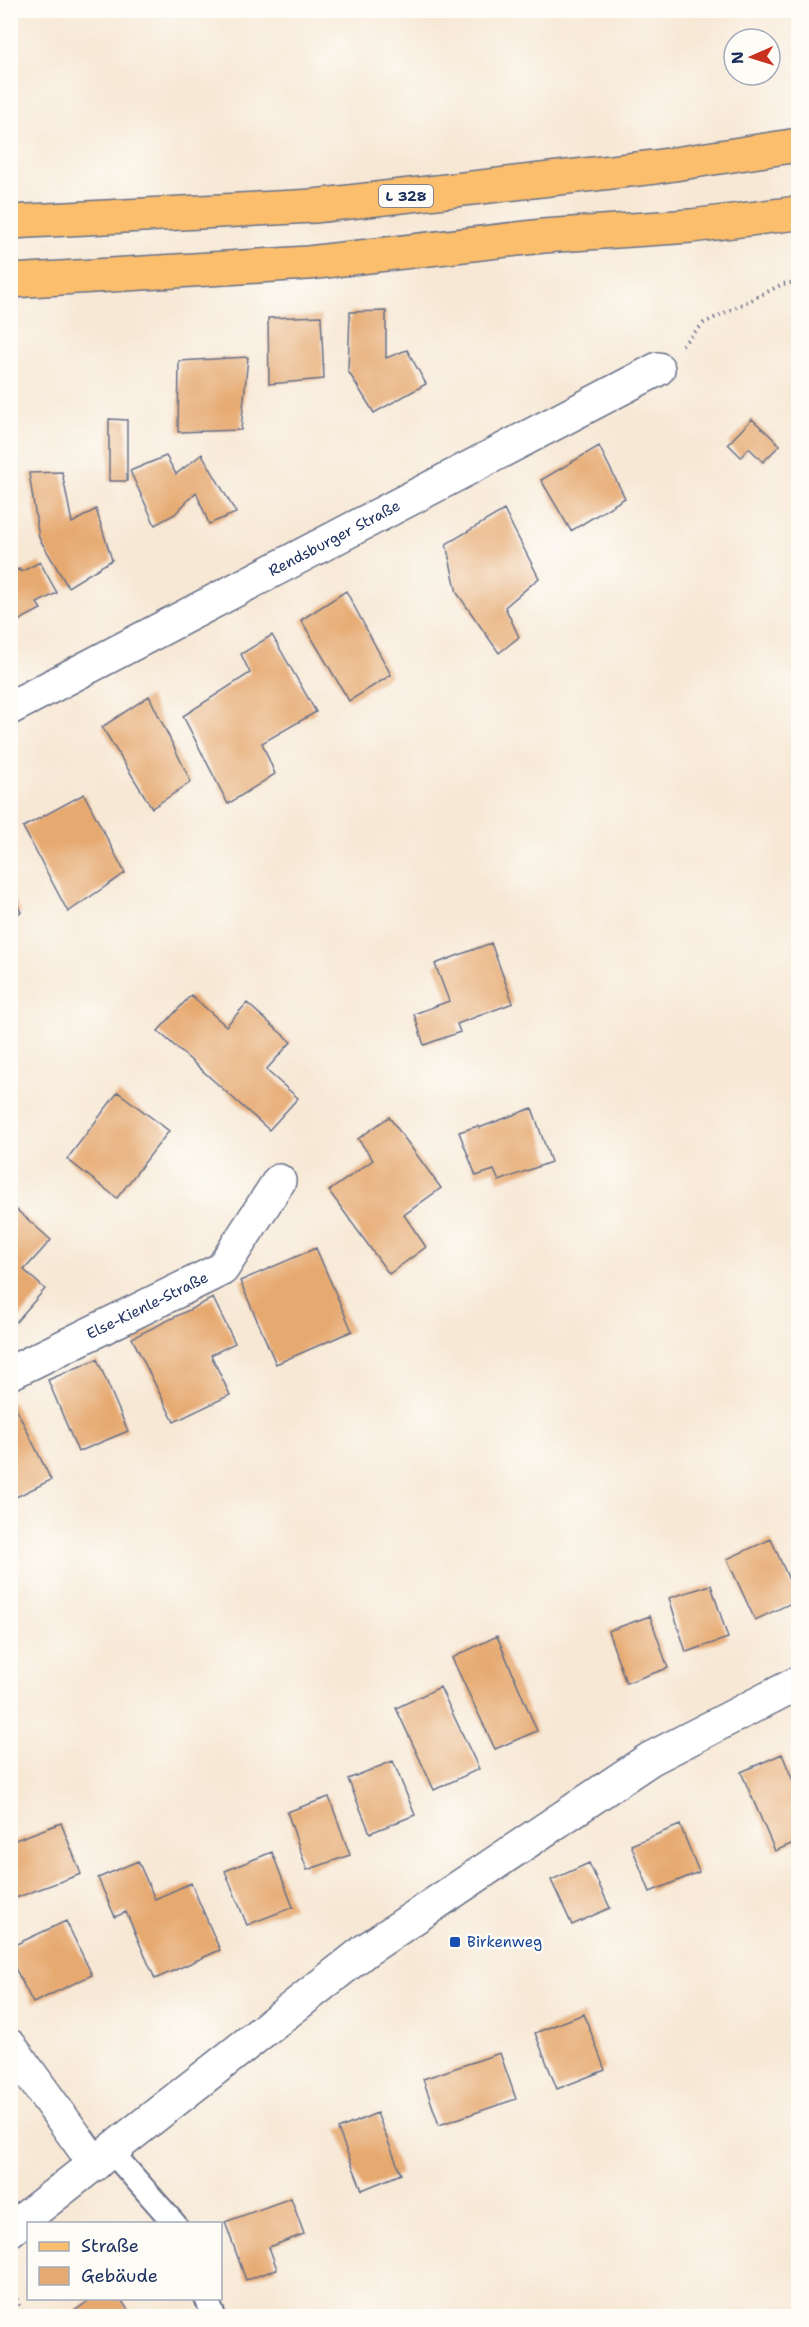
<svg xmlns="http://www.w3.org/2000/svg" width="809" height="2327" font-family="'Shantell Sans',sans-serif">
	<rect width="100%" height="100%" fill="#fdfcf7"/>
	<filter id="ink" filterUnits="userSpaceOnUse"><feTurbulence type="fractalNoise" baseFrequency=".0167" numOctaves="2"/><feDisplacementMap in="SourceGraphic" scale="12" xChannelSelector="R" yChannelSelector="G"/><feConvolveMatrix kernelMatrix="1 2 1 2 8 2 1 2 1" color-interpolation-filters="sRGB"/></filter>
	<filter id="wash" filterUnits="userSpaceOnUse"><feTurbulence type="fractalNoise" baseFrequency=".008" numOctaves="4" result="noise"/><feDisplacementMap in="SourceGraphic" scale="24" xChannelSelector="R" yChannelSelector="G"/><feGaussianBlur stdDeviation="1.35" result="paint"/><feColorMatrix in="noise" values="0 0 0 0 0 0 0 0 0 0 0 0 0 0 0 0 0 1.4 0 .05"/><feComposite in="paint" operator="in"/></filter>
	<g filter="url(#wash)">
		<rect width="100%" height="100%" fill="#f7e8d5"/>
		<g id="blocks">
			<path fill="#e6a970" d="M386,311V358L407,350L426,384L374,413L348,371L350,312Z
				M321,316L324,379L269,384L268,318Z
				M248,357L241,430L178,432L179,361Z
				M109,419L127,420V481H109Z
				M752,419L780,445L763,462L749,448L741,457L728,444Z
				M599,446L625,498L571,531L541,480Z
				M10,453L14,454L13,495H10Z
				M202,454L236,513L209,524L196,492L175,514L155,525L130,471L166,456L176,474Z
				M62,472L72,523L96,509L112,560L68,587L39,538L29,473Z
				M504,510L539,578L505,607L519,637L499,653L457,593L446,544Z
				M40,562L57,593L37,603L41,609L10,625V573L19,569L21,572Z
				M346,591L391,675L349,701L301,620Z
				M272,635L316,712L262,743L275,774L228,804L183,716L250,673L241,654Z
				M149,696L191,782L152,808L102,727Z
				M84,794L125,873L68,912L23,827Z
				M10,892L21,912L10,918Z
				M491,943L513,1003L457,1024L460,1032L424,1045L414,1014L449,1001L435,964Z
				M191,995L226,1026L247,1003L291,1042L266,1070L298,1098L269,1130L158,1031Z
				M118,1092L169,1131L117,1198L67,1159Z
				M532,1108L551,1162L499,1181L494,1170L476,1176L459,1132L478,1126L479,1128Z
				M389,1117L441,1188L404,1215L426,1247L389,1274L329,1191L373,1160L358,1139Z
				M10,1204L51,1240L24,1270L45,1289L16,1322L10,1317Z
				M316,1248L352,1331L276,1364L240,1281Z
				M213,1298L235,1343L211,1355L230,1395L174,1422L132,1338Z
				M97,1359L128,1431L78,1452L48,1380Z
				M13,1402L51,1480L10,1500V1403Z
				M771,1539L798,1600L755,1620L727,1559Z
				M711,1585L728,1638L686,1652L669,1598Z
				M650,1616L668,1668L626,1683L608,1631Z
				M497,1636L537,1731L495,1749L452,1658Z
				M440,1687L479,1769L434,1790L396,1708Z
				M782,1754L798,1793V1841L775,1851L741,1772Z
				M393,1761L415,1815L370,1833L348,1779Z
				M329,1797L350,1855L307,1870L287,1812Z
				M61,1823L81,1874L10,1900V1842Z
				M680,1825L699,1872L650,1892L631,1845Z
				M272,1852L293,1907L247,1925L225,1871Z
				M138,1861L155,1899L191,1883L220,1950L155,1979L126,1912L115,1917L98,1878Z
				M589,1863L610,1908L572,1925L551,1880Z
				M66,1921L92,1975L33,2003L10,1958V1947Z
				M584,2014L605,2070L557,2089L535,2033Z
				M500,2053L516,2099L439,2125L423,2079Z
				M377,2113L401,2174L362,2190L338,2129Z
				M291,2198L304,2234L269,2247L277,2269L246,2280L225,2222Z
				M93,2298H120L132,2316H67Z"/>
		</g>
	</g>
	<g filter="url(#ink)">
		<use href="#blocks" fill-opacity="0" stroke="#687088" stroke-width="1.5"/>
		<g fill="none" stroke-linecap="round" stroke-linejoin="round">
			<defs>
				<path id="lane" d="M111,2151L175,2224
					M206,2298L214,2316"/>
				<g id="street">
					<path id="s1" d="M10,708L658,369"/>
					<path id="s2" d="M10,1373L222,1269L279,1181"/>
					<path d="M10,2046L95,2164"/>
					<path d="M10,2230L366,1950L650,1759L798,1683"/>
				</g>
				<path id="primary" d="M10,222L314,206L655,167L798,145
					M11,281L308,263L543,236L691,226L798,213"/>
				<path id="highway" d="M10,281H11"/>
			</defs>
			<use href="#lane" stroke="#687088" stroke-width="26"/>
			<use href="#street" stroke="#687088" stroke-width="36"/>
			<use href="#primary" stroke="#687088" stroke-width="36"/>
			<use href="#highway" stroke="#687088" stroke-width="36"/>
			<path stroke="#687088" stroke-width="4" stroke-dasharray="1.5 4.5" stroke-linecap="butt" d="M682,345L704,323L783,284L798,282
				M10,2282L23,2316"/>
			<use href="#lane" stroke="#fff" stroke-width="22"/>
			<use href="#street" stroke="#fff" stroke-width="33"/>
			<use href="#primary" stroke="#fabe6d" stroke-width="33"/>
			<use href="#highway" stroke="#fabe6d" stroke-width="33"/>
		</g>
	</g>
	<rect fill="#1a4fb4" stroke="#fdfcf7" stroke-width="2" x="449" y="1936" width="12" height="12" rx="3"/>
	<g text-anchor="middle" stroke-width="5" stroke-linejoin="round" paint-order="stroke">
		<rect fill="#fdfcf7" stroke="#5f6c8c" stroke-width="1.5" x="379" y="185" width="54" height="22" rx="4.5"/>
		<g font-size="14" font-weight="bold" fill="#1b2f5e">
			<text x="406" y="201">L 328</text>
		</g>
		<g font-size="15" fill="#1b2f5e" stroke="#fdfcf7">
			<text dy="5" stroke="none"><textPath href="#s1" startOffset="366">Rendsburger Straße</textPath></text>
			<text dy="5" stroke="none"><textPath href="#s2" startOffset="153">Else-Kienle-Straße</textPath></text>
		</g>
		<g font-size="15" fill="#164399" stroke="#fdfcf7" text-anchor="start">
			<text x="467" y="1947">Birkenweg</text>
		</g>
	</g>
	<rect width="809" height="2327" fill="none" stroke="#fdfcf7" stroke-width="36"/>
	<rect x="27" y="2222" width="195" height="78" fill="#fdfcf7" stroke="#a3aaba" stroke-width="1.5"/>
	<rect x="39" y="2242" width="30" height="9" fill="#fabe6d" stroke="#a3aaba" stroke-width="1.5"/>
	<text x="81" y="2252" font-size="18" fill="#1b2f5e">Straße</text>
	<rect x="39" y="2267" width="30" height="18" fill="#e6a970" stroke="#a3aaba" stroke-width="1.5"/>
	<text x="81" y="2282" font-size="18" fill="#1b2f5e">Gebäude</text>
	<g transform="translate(752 57) rotate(267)"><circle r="28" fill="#fdfcf7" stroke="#a3aaba" stroke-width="1.5"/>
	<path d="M0-4.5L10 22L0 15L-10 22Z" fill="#c8321e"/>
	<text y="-9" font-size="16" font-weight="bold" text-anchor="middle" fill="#1b2f5e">N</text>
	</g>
</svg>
